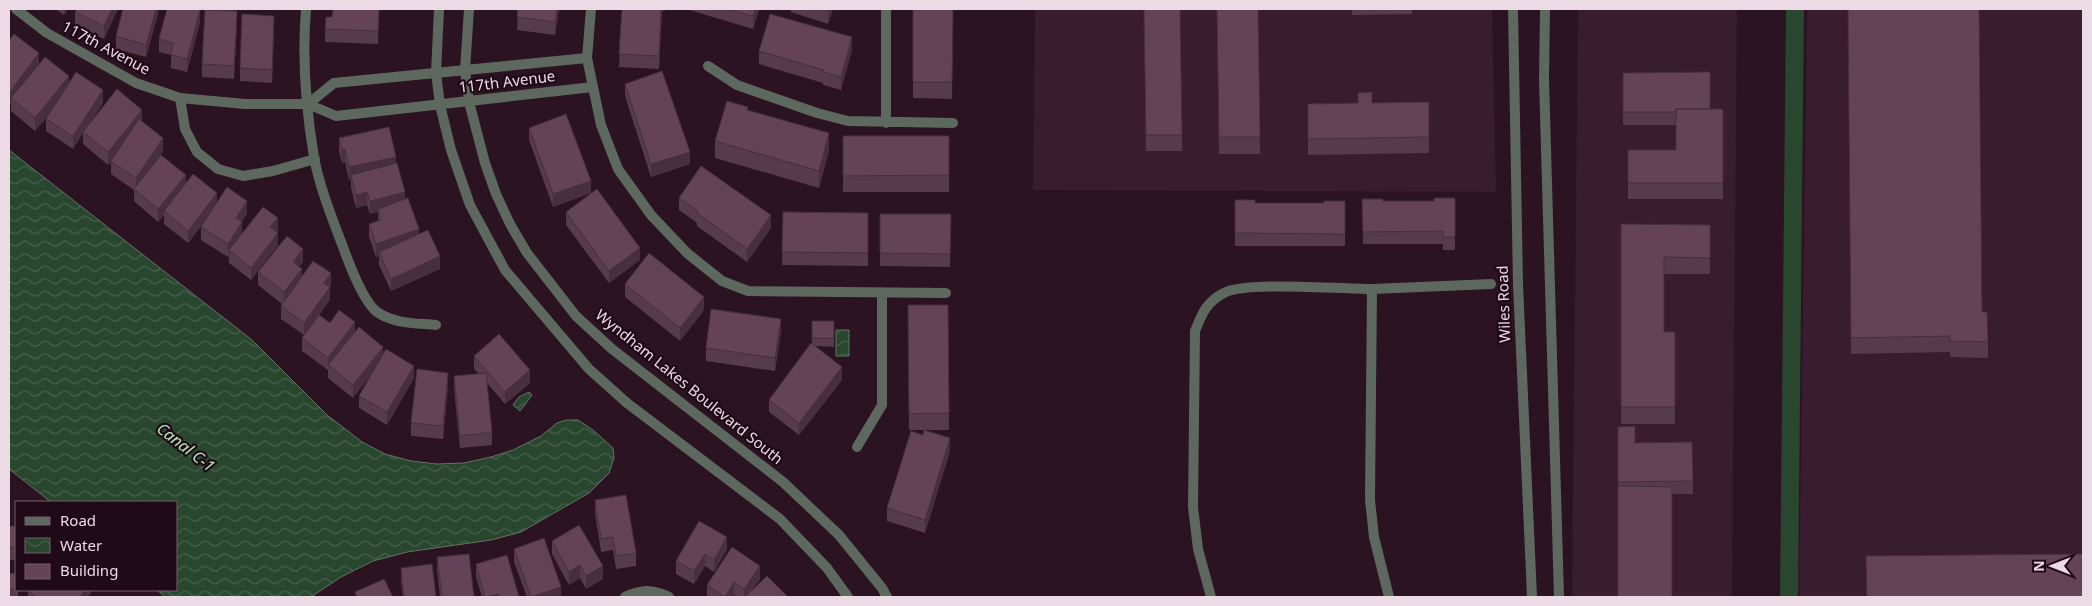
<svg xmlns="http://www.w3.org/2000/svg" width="2092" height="606" font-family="'Noto Sans',sans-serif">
	<defs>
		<pattern id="water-waves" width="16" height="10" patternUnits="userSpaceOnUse" patternTransform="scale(1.25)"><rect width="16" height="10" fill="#28472e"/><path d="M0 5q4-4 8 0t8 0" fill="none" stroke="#47614c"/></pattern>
	</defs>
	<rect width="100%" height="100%" fill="#2b1322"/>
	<path fill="#391c2e" d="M1035,9H1492L1496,192L1033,190Z
		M1578,9H1737L1732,597H1572Z
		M1807,9H2083V597H1799Z"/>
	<path fill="url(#water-waves)" stroke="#637365" d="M9,150L252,340L327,415L362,442L385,454L411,461L437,464L464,463L491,457L513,450L541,436L557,423L566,420H578L593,430L613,448L614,458L609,473L589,493L521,532L491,540L407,552L373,561L341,577L311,597H165L157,590H176V502H51L9,469Z
		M836,330H849V356H836Z
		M529,392L532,395L520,411L513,405L519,397Z"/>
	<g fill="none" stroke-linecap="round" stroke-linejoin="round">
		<path stroke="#28472e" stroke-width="18" d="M1789,597L1795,9"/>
		<path stroke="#5d685e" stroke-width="10" d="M16,9L47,33L136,83L180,98L245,104H308L336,116L593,87
			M306,9C302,57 306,109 314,157C320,190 335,225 346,255C352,271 364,302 377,312C395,324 415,323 436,325
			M591,9L587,58L601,125L618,169L651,215L687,253L722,281L748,291L946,293
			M886,9V123
			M708,66L737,85L817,113L848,121L953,123
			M180,98L185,129L197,152L218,169L243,176L273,171L315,159
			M308,104L334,83L587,58
			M857,447L882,405V293
			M625,597C641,589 653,589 669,597
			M1211,597L1198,549L1193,507L1195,331C1202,314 1206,302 1224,293C1243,281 1344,289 1372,289
			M1389,597L1374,537L1370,500L1372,289L1491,284"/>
		<path stroke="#5d685e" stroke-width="10" d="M439,9L436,73L440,105L451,150L470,205L505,270L589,369L627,403L780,519L827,568L848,597
			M469,9L465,70L469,102L485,163L496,194L510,224L527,253L576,316L612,349L783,482L839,535L882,588L887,597
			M1513,9L1518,284L1532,597
			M1545,9L1544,79L1559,597"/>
	</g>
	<path fill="#573a4b" d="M55,9H68L64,15Z
		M118,9L104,39L75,25V12Z
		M158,9V14L146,57L116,49V36Z
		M379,9L378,44L325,42V29L332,17Z
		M518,9H559L555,35L517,30Z
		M622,9H665V11H662L659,69L619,67Z
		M686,9H759L753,29Z
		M791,9H833L828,24L791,12Z
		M913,9H953L952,99L913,98Z
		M1144,9L1182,135V151H1146Z
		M1217,9H1258L1260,154H1219Z
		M1352,9H1412V14L1352,15Z
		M1661,9H1706V10Z
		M1848,9L1982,312L1988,342V358L1950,357V352L1851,354Z
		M200,22L187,72L171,68V55L159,52V39Z
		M237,24L234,79L202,77V64Z
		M274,29L272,83L240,81V68Z
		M9,40L39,64L69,83L103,103L89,125L142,122L163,151L160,156L186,183L217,203L247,214L242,221V233L278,231L251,280L229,263V255L228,257L201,240V227L205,221L188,243L164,224V215L158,222L134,201V190L111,174V162L108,165L83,144V133L73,149L46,131V119L51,112L35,131L11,111Z
		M852,50L841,90L823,85V83L759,64V51Z
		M1623,73L1710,109H1723V199H1628V150H1676V125H1623Z
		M625,84L690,164L651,177L625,96Z
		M1429,102V153L1308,155V104Z
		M748,110L829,150L819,188L715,158V141Z
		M529,128L591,193L553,207L529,140Z
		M843,136H949V192H843Z
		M339,138L396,164L405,200L419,234L440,269L391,291L379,265V256L376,257L369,237V224L378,221V212L370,214L367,205L356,208L351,188V179L349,180L345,162L342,163L339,151Z
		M679,198L771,228L747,262L697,226V223L679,210Z
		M1455,198V250H1443V244H1363L1362,199L1383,201H1434Z
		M1235,200L1255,203H1324L1345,201V246H1235Z
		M566,212L640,260L609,283L566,225Z
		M783,212L868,213V266L782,265Z
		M880,214H951L950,267L880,266Z
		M1621,224L1710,225V274H1664V332H1675V424H1621Z
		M303,262L299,267L302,277L331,286L330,287V300L319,315L330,323L355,332L414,378L387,425L359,408V396L372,374L353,398L328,378V370L302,351V338L304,335L281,319V306L282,304L258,285V272Z
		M625,284L704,310L680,341L625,297Z
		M908,305H948L949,430H909Z
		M812,321H834V347L815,346L842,380L799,435L769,412V400L812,344Z
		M781,331L775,371L706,361V348Z
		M474,356L530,383L505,404L487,383L492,432V445L460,448L454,389V376L479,374L474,369Z
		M448,385L443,439L411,436V423Z
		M1618,427L1635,443L1692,442L1693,494L1618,493Z
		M950,451L925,533L887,521V508Z
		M595,500L636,553V566L616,569L613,550L601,552L595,513Z
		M699,521L727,549L714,572L705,566L694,584L676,574V561Z
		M9,526H16V560H9Z
		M552,541L603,579L586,589L580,578L569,585L552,554Z
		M514,549L561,597H527L514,562Z
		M437,557L474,597H440L437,570Z
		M476,564L519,597H482L476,577Z
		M401,568L436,597H403L401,581Z
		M9,573L16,590H18V597H9Z
		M760,579L751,591L788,597H738L734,595L733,597H707V585Z
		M93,590L88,597H28V591Z"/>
	<path fill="#472f3d" d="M64,9H68L64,15Z
		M112,9H118L104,39V26Z
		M156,9H158V14L146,57V45Z
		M557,9H559L555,35V22Z
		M661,9H662L659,69V56Z
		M755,9H759L753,29V16Z
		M829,9H833L828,24V11Z
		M200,10V22L187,72V59Z
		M237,11V24L234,79V66Z
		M274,16V29L272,83V70Z
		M852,37V50L841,90V77Z
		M39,53V66L11,98V103L9,105V93Z
		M69,76V89L35,131V118Z
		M103,90V103L84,132H83V133L73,149V136Z
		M142,110V123L108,165V152Z
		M829,133V150L819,188V171Z
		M163,138V151L136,191V178Z
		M345,149V162L342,163V150Z
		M690,152V164L651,177V164Z
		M396,157V170L351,175V179L349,180V167Z
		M186,175V188L164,211V215L158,222V209Z
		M591,181V193L553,207V194Z
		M367,192V205L356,208V195Z
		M405,192V205L378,209V212L370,214V201Z
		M217,193V206L188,243V231Z
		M247,201V214L236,230V218Z
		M771,215V228L747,262V249Z
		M278,218V231L270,240V227Z
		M242,222V235L229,250V255L228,257V244Z
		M419,229V242L379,252V256L376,257V244Z
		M278,233V246L251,280V268Z
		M640,248V260L609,283V271Z
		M303,249V262L293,275V262Z
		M440,256V269L391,291V279Z
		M302,269V282L284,305V292Z
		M331,273V286L324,295V283Z
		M330,287V300L304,336V323Z
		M704,297V310L680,341V328Z
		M781,319V331L775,371V358Z
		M355,322V334L328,365V370V358Z
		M383,347V360L353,398V385Z
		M414,366V378L387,425V412Z
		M842,367V380L799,435V423Z
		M530,370V383L505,404V392Z
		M448,373V385L443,439V426Z
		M950,438V451L925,533V520Z
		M727,537V549L714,572V560Z
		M705,554V566L694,584V571Z
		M580,565V578L569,585V572Z
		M603,566V579L586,589V576Z
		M760,566V579L747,597H744V589Z
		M734,582V595L733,597H725Z
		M561,587V597H533Z
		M84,590H93L88,597H80Z
		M498,594V597H488Z"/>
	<path fill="#654357" stroke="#472f3d" d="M77,9H112L104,26L75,12Z
		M123,9H156L146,45L116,36Z
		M167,9H197L200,10L187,59L171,55L173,43L159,39Z
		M333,9H379L378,31L325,29L326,17H332Z
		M518,9H557L555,22L517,17Z
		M622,9H661L659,56L619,54Z
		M728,9H755L753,16Z
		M913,9H953L952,82H913Z
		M1144,9H1180L1182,135H1146Z
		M1217,9H1258L1260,137H1219Z
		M1848,9H1979L1982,312H1987L1988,342L1950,341V336L1851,338Z
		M205,10L237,11L234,66L202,64Z
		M242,14L274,16L272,70L240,68Z
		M770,14L852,37L841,77L823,72L824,70L759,51Z
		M14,34L39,53L9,93V40Z
		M45,57L69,76L35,118L11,98Z
		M662,71L690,152L651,164L625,84Z
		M76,72L103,90L73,136L46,119Z
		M1710,72V109H1676V112H1623V73Z
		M117,89L142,110L108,152L83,132Z
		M1372,92V103L1429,102V137L1308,139V104L1358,103V93Z
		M727,101L748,107L747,110L829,133L819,171L715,141Z
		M1676,109H1723V183H1628V150H1676Z
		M566,114L591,181L553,194L529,128Z
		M139,119L163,138L136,178L111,161Z
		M389,127L396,157L349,167L345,149L342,150L339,138Z
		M843,136H949V175L843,176Z
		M161,155L186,175L158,209L134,189Z
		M397,163L405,192L370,201L367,192L356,195L351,175Z
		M701,166L771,215L747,249L697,213L698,211L679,198Z
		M193,174L217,193L188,231L164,211Z
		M227,187L247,201L236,218L242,222L228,244L201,227Z
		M597,189L640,248L609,271L566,212Z
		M408,198L419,229L376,244L369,224L381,220L378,209Z
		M1434,198H1455V237H1443V231L1363,232L1362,199H1383V201H1434Z
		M1235,200H1255V203H1324V201H1345V234L1235,233Z
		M263,207L278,218L270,227L278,233L251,268L229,250Z
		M783,212L868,213V253L782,252Z
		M880,214H951L950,254L880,253Z
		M1621,224L1710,225V258L1664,257V332H1675V407H1621Z
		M428,230L440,256L391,279L379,252Z
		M287,236L303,249L293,262L302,269L284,292L258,272Z
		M649,253L704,297L680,328L625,284Z
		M313,261L331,273L324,283L330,287L304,323L281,306Z
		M908,305H948L949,413L909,414Z
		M711,309L781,319L775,358L706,348Z
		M339,310L355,322L328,358L302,338L319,315L330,323Z
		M812,321H834V338H812Z
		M359,327L383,347L353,385L328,365Z
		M499,334L530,370L505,392L474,356Z
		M811,343L842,367L799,423L769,400Z
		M386,349L414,366L387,412L359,396Z
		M417,369L448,373L443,426L411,423Z
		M486,373L492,432L460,436L454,376Z
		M1635,426V443L1692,442L1693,481L1618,482V427Z
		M924,430L950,438L925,520L887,508L911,431L923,435Z
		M1618,486L1672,487V597H1618Z
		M626,495L636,553L616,556L613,537L601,539L595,500Z
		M699,521L727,537L714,560L705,554L694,571L676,561Z
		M579,525L603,566L586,576L580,565L569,572L552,541Z
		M9,526H16V548L9,547Z
		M544,538L561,587L531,597L514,549Z
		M732,547L760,566L744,589L734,582L725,597L707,585Z
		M469,554L474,597H442L437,557Z
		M2083,554V597H1867L1866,556Z
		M507,555L519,597H499L498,594L485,597L476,564Z
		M432,564L436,597H404L401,568Z
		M9,573L16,574V590L9,589Z
		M767,576L788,597H745Z
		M384,579L393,597H357L355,592Z
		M29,590H84L80,597H36L28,591Z"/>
	<g text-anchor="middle" stroke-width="4.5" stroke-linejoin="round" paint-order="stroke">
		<g font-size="15" fill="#ecdbe4" stroke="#210a18">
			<text transform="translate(106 48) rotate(28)" y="5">117th Avenue</text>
			<text transform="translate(507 82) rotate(-7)" y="5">117th Avenue</text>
			<text transform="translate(1504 304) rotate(-92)" y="5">Wiles Road</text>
			<text transform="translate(689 387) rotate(39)" y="5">Wyndham Lakes Boulevard South</text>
		</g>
		<g font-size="16" font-style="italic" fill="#b2e9ba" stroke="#210a18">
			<text transform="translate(186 447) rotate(38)" y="6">Canal C-1</text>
		</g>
	</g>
	<rect width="2092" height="606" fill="none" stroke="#ecdbe4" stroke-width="20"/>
	<rect x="15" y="501" width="162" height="90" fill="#210a18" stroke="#725e6a"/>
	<rect x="25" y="517" width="25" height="8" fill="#5d685e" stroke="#725e6a"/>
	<text x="60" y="526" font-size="15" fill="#ecdbe4">Road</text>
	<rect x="25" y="538" width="25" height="15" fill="url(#water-waves)" stroke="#725e6a"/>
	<text x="60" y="551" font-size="15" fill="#ecdbe4">Water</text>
	<rect x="25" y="564" width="25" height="15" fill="#654357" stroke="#725e6a"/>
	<text x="60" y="576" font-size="15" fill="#ecdbe4">Building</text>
	<g transform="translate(2052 566) rotate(270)" stroke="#210a18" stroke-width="4" paint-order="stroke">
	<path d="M0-4L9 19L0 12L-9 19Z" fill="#ecdbe4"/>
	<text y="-8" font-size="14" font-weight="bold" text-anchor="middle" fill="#ecdbe4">N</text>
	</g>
</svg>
